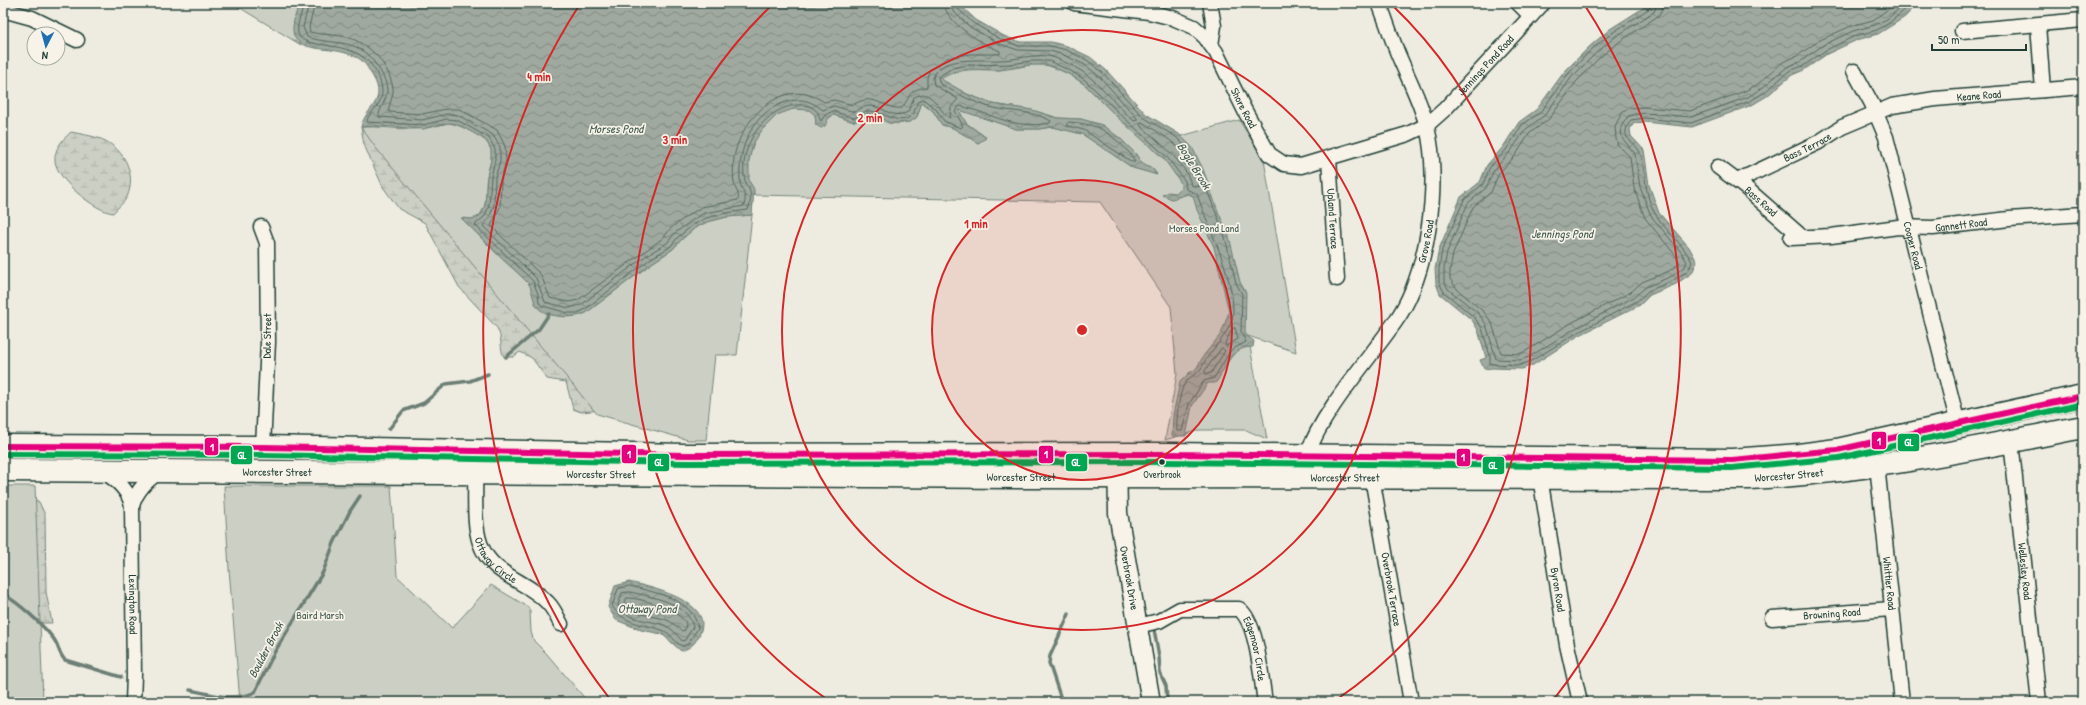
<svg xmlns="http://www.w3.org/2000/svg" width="2086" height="705" font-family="'Patrick Hand',sans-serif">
	<defs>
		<pattern id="wetland-marsh" width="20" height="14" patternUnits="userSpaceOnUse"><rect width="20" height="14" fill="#cccfc4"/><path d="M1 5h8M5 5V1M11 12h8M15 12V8" fill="none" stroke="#afb3a9"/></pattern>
		<pattern id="water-waves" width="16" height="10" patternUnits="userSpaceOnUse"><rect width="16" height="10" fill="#9fa99f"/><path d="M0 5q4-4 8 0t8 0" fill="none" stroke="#818b82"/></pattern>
	</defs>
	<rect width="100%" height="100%" fill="#eeece1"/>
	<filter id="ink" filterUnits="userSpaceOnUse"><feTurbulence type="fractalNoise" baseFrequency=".025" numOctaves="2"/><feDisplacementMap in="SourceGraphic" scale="8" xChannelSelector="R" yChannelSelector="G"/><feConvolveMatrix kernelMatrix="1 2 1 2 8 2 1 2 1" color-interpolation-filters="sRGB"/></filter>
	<g filter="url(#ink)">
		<path fill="url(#wetland-marsh)" stroke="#76867c" d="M379,126L602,410L581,412L573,409L566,382L547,379L532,358L520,352L513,357H504C499,347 503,339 497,328L459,287L425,223L399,209L383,187L364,145L361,127Z
			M71,132C80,134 89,135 98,138C122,145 138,173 127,197C124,203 117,208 113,213C95,211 57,180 55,161C54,149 62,140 71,132Z
			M25,492L39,502L45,515L46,592L52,623H42L33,613Z"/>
		<path fill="#cccfc4" stroke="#76867c" d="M232,3H300C294,17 292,32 301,45Z
			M1030,65C1036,65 1043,64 1049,66C1087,77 1120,118 1149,145L1239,120L1264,160L1296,352L1248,336L1267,439L1246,430H1200L1165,440L1177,374L1171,307L1100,202L754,195C754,188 751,186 749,181C746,171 749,154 753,145C757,134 767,123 776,116C784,109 809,104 815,115C816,118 816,122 816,125L833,115C848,118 854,128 866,115C877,115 880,121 889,123C896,125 912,123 917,117C919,113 920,106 922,102L933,111L942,125L953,128L978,143L986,137L966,123L958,109L1016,129H1039L1053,127L1082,134L1133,168L1157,174L1152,168L1141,162L1135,153L1121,139L1102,125L1081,119L1058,118L1032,110L993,104L967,94L940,79C961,67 976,70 999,70C1009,69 1020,67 1030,65Z
			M448,123C459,124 488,138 491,149C493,159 488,168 487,177C484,189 489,203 481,213C479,217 475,218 471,219L462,218C476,232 489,247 503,260C511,268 522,275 529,283C535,291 532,305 541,310C554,318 573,319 586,313L652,263L673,249L681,240L695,228L707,222L727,217L752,215L737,355H715L706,440H688L597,414L376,148L361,127C378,126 394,129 411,129C424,129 435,126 448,123Z
			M3,486H35L43,702H3Z
			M224,486H391L397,576L452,628L491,585L528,607L530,611L531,632L534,641L546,653L588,702H240L229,569Z"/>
		<path fill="url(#water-waves)" stroke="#6c7e74" d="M300,3H958L976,20L1004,36L1020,42H1051L1067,46L1090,57L1106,70L1146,114L1179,134L1192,147L1203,169L1219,214L1228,232L1240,282L1246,293L1245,332L1247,336L1254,341L1253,347C1231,347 1228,364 1217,381L1215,383H1208L1192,406L1186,436H1172L1173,415L1180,382L1189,373L1196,369L1204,355L1221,334L1229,312L1214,247L1197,210L1193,196L1188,194L1172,199L1162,195L1168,192L1176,193L1181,188V183L1164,159L1117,117L1083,83L1069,74L1048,65H1030L999,70L969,69L953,72L941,79L967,94L993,104L1032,110L1058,118L1081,119L1102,125L1121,139L1135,153L1141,162L1152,168L1157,175L1133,168L1082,134L1053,127L1039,129H1016L959,110L966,123L986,138L978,143L953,128L942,125L933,111L922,102L917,117L910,122L890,123L875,115H866C853,127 848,118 833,115L828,119L825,126L821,128L816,125L815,115L809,110L793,109L777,115L762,130L753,144L749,161V181L754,189L752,215L727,217L707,222L695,228L681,240L673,249L652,263L586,313C574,319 543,318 536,305C533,300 532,290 529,284L461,218L471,219L477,218L482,213L485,205L487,176L491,160V150L486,140L457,124L448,123L423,129L379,126L361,127C364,112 378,106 378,92C378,85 374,78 370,72C367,66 363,60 356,57C326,41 274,62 300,3Z
			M1651,3H1918L1905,17L1891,26L1878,34L1857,40L1827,54L1804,70L1792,75L1767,96L1752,105L1692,127L1644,122L1634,123L1630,129L1631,136L1644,150L1649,185L1659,213L1689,247L1697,262L1692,273L1676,284L1650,295L1640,305L1578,336L1533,365L1522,369L1492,368L1484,369L1480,360L1486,358L1478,330L1472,320L1440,294L1436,283L1435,269L1439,249L1461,197L1480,182L1487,165L1503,147L1519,122L1537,109L1564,72L1589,47L1610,29Z
			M629,582C650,587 714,601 700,633C696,643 691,648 681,651L662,634L641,630L616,620L608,607L615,586Z"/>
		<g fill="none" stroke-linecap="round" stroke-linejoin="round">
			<path stroke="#52685f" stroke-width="1" d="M304,3C303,13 296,22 298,33C304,55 366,31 381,84C387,105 366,113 367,122L423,125L447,119L457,120L489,138L495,149V160L491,177L489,205L485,216L475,225L533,281L538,294L539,303L543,306L568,313H577L584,310L650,259L670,247L678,237L693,225L706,218L726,213L748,210C750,205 752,195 749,189C748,186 745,184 745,181C738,151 759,116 787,107C796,104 812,103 818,113C819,115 819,118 821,121L825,115L833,111L854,118C860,117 862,111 868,111C880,110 901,128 912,115C915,112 916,105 918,101L923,99L936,109L944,121L961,128L963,126L955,111L960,106C994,114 1013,130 1050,123L1051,121C1035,111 1012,112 994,108C975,104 957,93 940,84L938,77L952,68L969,65L1012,64L1030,61H1049L1071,71L1085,80L1120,114L1167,157L1185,181L1186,189L1197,194C1209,230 1233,273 1233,311C1233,330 1216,344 1207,358C1204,362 1202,368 1199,371C1194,376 1189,377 1185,383C1179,392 1176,420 1177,431H1182L1189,404L1204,381L1214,378L1231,350L1246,342L1241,332L1242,294L1236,283L1224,233L1199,170L1188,149L1176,137L1143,117L1103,73L1087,60L1066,50L1051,46H1019L1002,40L973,23L956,7L955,3
				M309,3L303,27L307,37C337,47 358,35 379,69C383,75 387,83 387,91C387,100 378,110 379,117L422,120L447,114L458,115L493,135L500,147V161L495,178L494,206L489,218L483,226L536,278L545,302L569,308L581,305L647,255L667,243L675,233L691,221L704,213L744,206C748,192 740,191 740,180C738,148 752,114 783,103C800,97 810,100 823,110L834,106L855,112C879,94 886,123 908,112L914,97L923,94C937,97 940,113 950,118L951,107L958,99L934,85L933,78C940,55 982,61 1000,60C1016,60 1031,54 1048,56C1056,57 1066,63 1073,66C1098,79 1114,103 1134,121L1137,120V118L1100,77L1085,65L1064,55L1050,51L1018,50L1000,44L970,27L952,10L950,3
				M315,3L309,27L310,32C320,35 331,34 341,36C367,40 388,62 393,88C394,96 388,105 389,112L422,114L446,109H459L497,130L505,146L506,160L501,179L500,207L491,226L541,275L550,298L569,302L578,300L663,238L671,228L687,216L702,207L738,200C740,193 735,190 734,183C733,176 733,166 734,158C740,119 784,74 824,102L834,100L853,105C874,91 883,110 902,108C912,94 908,90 927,87V78L929,71L947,58L969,54H1000V51C983,44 945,23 944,3
				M1652,3L1650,8L1612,33L1591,50L1567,75L1541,112L1522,125L1506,150L1490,167L1483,184L1464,200L1442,250L1439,269V282L1444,292L1474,317L1482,328L1490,356V364L1521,365L1531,361L1577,333L1637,301L1648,291L1674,280L1688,271L1692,262C1683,244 1667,232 1656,215C1643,195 1647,172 1640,153C1635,139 1617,140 1631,120L1645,118L1691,123L1750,101L1765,92L1789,71L1803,66L1826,50L1855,36L1877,30L1889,23L1913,3
				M1657,3L1654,12L1615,37L1595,54L1571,78L1545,115L1526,129L1510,152L1494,170L1486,188L1468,203L1447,252L1444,269V281L1448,289L1478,313L1486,324L1496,359L1520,360L1529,357L1574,329L1634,297L1646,287L1672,276L1684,267L1687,262L1681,252L1651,216L1640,187L1635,154L1622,138L1621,127L1628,116L1645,113L1691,117L1748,97L1762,88L1787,67L1800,62L1823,45L1853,31L1875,25L1887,19L1906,3
				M1663,3L1662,10L1658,16L1619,42L1599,58L1576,82L1549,119L1530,133L1515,156L1499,173L1491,192L1473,207L1453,254L1450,270V279L1458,290L1484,312L1492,323L1501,353L1519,354L1526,351L1571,323L1631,292L1642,282L1669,271L1680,263L1676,256L1645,218L1634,188L1630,157L1618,145L1616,139L1615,126L1622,113L1629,108L1644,107L1690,111L1745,91L1758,84L1783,62L1797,56L1820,40L1851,26L1873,20L1897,3
				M1069,122C1079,123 1089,124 1099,128C1108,132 1133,153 1135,162H1132L1084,130L1067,126V124Z
				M1142,122C1164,136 1179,143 1192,167C1195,173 1199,181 1199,187L1191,185C1187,163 1156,140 1140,125Z
				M1235,328L1238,339L1226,346L1225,343L1232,329Z
				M1222,348L1225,351L1211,373L1206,374L1205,371Z
				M630,586C655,593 693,598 698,628L688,644L682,646C674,642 671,633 662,630C644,624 623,624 612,606L618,589Z
				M630,592C651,597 688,602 693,627L685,640L682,641C677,635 673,629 666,626C650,619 627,622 618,605L622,593Z
				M627,598C641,597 679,611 686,623L685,630L682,631C678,627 673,623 667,620C657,616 630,615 624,604Z"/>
			<path stroke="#6c7e74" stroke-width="3.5" d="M506,357L539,329L549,314
				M389,429L403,411L424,403L446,384L470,381L488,374
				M3,594C19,603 42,624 53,638C59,645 58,653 65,660L121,677
				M1154,629L1159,657L1160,673L1166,686L1167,702
				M190,690C210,694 236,702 255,692L274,653L323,572L334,543L350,511L360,496
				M1062,702L1049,663L1050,656L1069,614"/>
			<defs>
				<g id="minor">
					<path id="s1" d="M1074,3L1149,12L1173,18L1194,27L1205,37L1216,52L1245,111L1269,154L1284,164L1301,166L1408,134L1427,125L1445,109L1543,3"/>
					<path d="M1210,3L1214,26L1211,45"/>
					<path d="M1518,3L1531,16"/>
					<path d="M3,10L32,18L77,40"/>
					<path d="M2038,25L2043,90"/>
					<path d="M1962,31L2083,20"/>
					<path id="s2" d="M1854,71L1872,104L1886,137L1958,424"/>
					<path id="s3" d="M1329,159L1337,279"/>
					<path id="s4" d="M1718,167L1746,188L1802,237"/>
					<path id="s5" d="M1737,181L1819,142L1842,127L1892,106L1935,99L2083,87"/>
					<path d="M261,227L267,243L268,342L263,447"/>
					<path id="s6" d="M1791,238L1831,236L1898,227L1933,228L2009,219L2083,214"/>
					<path id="s7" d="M2011,441L2039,702"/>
					<path id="s8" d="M1307,455C1323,410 1367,362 1395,322C1428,276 1441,182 1427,127C1421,102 1408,78 1398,54C1391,37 1386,20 1379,3"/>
					<path id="s9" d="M1877,465L1902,702"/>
					<path id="s10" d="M102,471C116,479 129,490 132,506L134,675L133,702"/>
					<path id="s11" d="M475,473C476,495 473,522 480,543C491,576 527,580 548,603C554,609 557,617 561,624"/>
					<path id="s12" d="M1372,477L1411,702"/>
					<path id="s13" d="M1540,477L1567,645L1580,702"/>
					<path d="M132,506C136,491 148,478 162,471"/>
					<path id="s14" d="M1772,618L1891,609"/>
					<path id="s15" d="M1138,626L1159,621L1180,609H1239C1258,623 1261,679 1265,702"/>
				</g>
				<g id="tertiary">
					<path id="s16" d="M1117,454L1118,513L1151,702"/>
				</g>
				<g id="trunk">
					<path d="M3,446L263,447L685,455L1167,454L1732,460L1799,455L1837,450L2083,396"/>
					<path id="s17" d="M3,470L1018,477L1749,478C1861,473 1972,449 2083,427"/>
				</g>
			</defs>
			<use href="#minor" stroke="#1f3d34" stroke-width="17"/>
			<use href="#tertiary" stroke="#1f3d34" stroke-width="21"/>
			<use href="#trunk" stroke="#1f3d34" stroke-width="25"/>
			<use href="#minor" stroke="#f7f3e8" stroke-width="14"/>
			<use href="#tertiary" stroke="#f7f3e8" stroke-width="18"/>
			<use href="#trunk" stroke="#f7f3e8" stroke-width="22"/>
			<defs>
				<path id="bus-1" d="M3,446L263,447L685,455L1167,454L1732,460L1837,450L2083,396"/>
				<path id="bus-2" d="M3,454L263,455L685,463L1167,462L1732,468L1839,458L2083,404"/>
			</defs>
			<use href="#bus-1" stroke="#f7f3e8" stroke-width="9"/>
			<use href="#bus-2" stroke="#f7f3e8" stroke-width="9"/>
			<use href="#bus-1" stroke="#e5007d" stroke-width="6"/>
			<use href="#bus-2" stroke="#00a651" stroke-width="6"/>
		</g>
	</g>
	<circle cx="1082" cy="330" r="150" fill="#d62828" fill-opacity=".12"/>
	<g fill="none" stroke="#d62828" stroke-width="2">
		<circle cx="1082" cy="330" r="150"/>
		<circle cx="1082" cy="330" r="300"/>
		<path d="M828 700A449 449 0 0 1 773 4M1391 4A449 449 0 0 1 1336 700"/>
		<path d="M610 699A599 599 0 0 1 580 4M1584 4A599 599 0 0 1 1554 699"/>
	</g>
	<circle fill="#1f3d34" stroke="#f7f3e8" stroke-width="1.5" cx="1162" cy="462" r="3.5"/>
	<g text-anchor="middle" stroke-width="3.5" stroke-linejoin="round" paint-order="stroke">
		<g font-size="10" fill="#1f3d34" stroke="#f7f3e8">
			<text x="1162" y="478">Overbrook</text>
		</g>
		<g font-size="11" fill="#1f3d34" stroke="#f7f3e8">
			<text dy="4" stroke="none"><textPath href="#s1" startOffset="523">Jennings Pond Road</textPath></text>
			<text dy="4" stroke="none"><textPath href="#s5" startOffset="260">Keane Road</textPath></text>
			<text dy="4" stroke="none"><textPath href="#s1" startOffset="219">Shore Road</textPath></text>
			<text dy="4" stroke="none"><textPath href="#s5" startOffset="78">Bass Terrace</textPath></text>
			<text dy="4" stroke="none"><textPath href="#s4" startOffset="55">Bass Road</textPath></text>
			<text dy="4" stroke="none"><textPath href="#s3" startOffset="60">Upland Terrace</textPath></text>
			<text dy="4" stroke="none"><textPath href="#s6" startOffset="171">Gannett Road</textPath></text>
			<text dy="4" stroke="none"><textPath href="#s8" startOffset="247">Grove Road</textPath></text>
			<text dy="4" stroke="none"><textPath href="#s2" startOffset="185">Cooper Road</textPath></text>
			<text transform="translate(267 336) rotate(-89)" y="4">Dale Street</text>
			<text dy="4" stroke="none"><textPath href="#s17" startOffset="274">Worcester Street</textPath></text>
			<text dy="4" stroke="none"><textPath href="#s17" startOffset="598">Worcester Street</textPath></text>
			<text dy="4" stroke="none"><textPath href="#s17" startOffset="1786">Worcester Street</textPath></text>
			<text dy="4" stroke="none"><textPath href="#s17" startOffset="1018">Worcester Street</textPath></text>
			<text dy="4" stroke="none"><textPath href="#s17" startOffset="1342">Worcester Street</textPath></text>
			<text dy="4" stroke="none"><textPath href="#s11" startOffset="94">Ottaway Circle</textPath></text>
			<text dy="4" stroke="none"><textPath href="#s7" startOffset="131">Wellesley Road</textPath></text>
			<text dy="4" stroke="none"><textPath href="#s16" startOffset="125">Overbrook Drive</textPath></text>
			<text dy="4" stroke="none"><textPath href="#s9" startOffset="119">Whittier Road</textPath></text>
			<text dy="4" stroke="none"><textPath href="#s12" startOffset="114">Overbrook Terrace</textPath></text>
			<text dy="4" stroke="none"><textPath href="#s13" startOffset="114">Byron Road</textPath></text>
			<text dy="4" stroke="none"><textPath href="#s10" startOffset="146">Lexington Road</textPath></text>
			<text dy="4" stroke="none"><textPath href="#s14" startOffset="60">Browning Road</textPath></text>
			<text dy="4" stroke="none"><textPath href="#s15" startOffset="149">Edgemoor Circle</textPath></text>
		</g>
		<g font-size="11" fill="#425a51" stroke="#f7f3e8">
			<text x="1204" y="232">Morses Pond Land</text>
			<text x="320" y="619">Baird Marsh</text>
		</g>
		<g font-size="12" font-style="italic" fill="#3f584f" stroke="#f7f3e8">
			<text x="616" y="133">Morses Pond</text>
			<text transform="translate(1194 166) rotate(58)" y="4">Bogle Brook</text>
			<text x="1562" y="238">Jennings Pond</text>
			<text x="647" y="613">Ottaway Pond</text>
			<text transform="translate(266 650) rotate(-62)" y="4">Boulder Brook</text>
		</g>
	</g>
	<circle cx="1082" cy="330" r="6" fill="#d62828" stroke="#f7f3e8" stroke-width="2"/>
	<g font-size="12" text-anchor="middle" font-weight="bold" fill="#d62828" stroke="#f7f3e8" stroke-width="3.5" stroke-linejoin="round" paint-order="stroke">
		<text x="539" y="81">4 min</text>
		<text x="870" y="122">2 min</text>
		<text x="675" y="144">3 min</text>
		<text x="976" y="228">1 min</text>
	</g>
	<g stroke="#f7f3e8" stroke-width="1.5">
		<rect x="1871" y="431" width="16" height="19" rx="4" fill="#e5007d"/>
		<rect x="1897" y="433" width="23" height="19" rx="4" fill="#00a651"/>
		<rect x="204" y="437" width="15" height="19" rx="4" fill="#e5007d"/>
		<rect x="621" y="444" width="16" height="20" rx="4" fill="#e5007d"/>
		<rect x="1038" y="445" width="16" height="19" rx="4" fill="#e5007d"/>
		<rect x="230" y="445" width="23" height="20" rx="4" fill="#00a651"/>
		<rect x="1456" y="448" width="15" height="19" rx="4" fill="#e5007d"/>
		<rect x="1065" y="453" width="23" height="19" rx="4" fill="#00a651"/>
		<rect x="647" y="453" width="23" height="19" rx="4" fill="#00a651"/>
		<rect x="1482" y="456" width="23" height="19" rx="4" fill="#00a651"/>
	</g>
	<g font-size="11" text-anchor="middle" font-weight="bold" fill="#fff">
		<text x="1879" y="445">1</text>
		<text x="1909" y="446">GL</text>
		<text x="212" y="451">1</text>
		<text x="629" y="458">1</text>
		<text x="1046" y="458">1</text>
		<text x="242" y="459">GL</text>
		<text x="1463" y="461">1</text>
		<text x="1076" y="466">GL</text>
		<text x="659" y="466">GL</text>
		<text x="1493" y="469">GL</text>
	</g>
	<rect width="2086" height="705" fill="none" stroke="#f7f3e8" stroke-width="16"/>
	<rect x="8" y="8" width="2070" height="689" fill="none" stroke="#1f3d34" stroke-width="1.5" filter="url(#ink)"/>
	<g transform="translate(46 46) rotate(186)"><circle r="19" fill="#f7f3e8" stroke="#a1aaa0"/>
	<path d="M0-3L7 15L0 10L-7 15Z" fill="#1f6fb2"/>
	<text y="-6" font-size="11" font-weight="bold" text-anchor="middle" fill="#1f3d34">N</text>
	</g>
	<path d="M1932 44v6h94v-6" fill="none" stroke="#1f3d34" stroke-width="2"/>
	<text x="1938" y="44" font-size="12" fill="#1f3d34" stroke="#f7f3e8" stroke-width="3" paint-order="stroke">50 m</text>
</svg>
